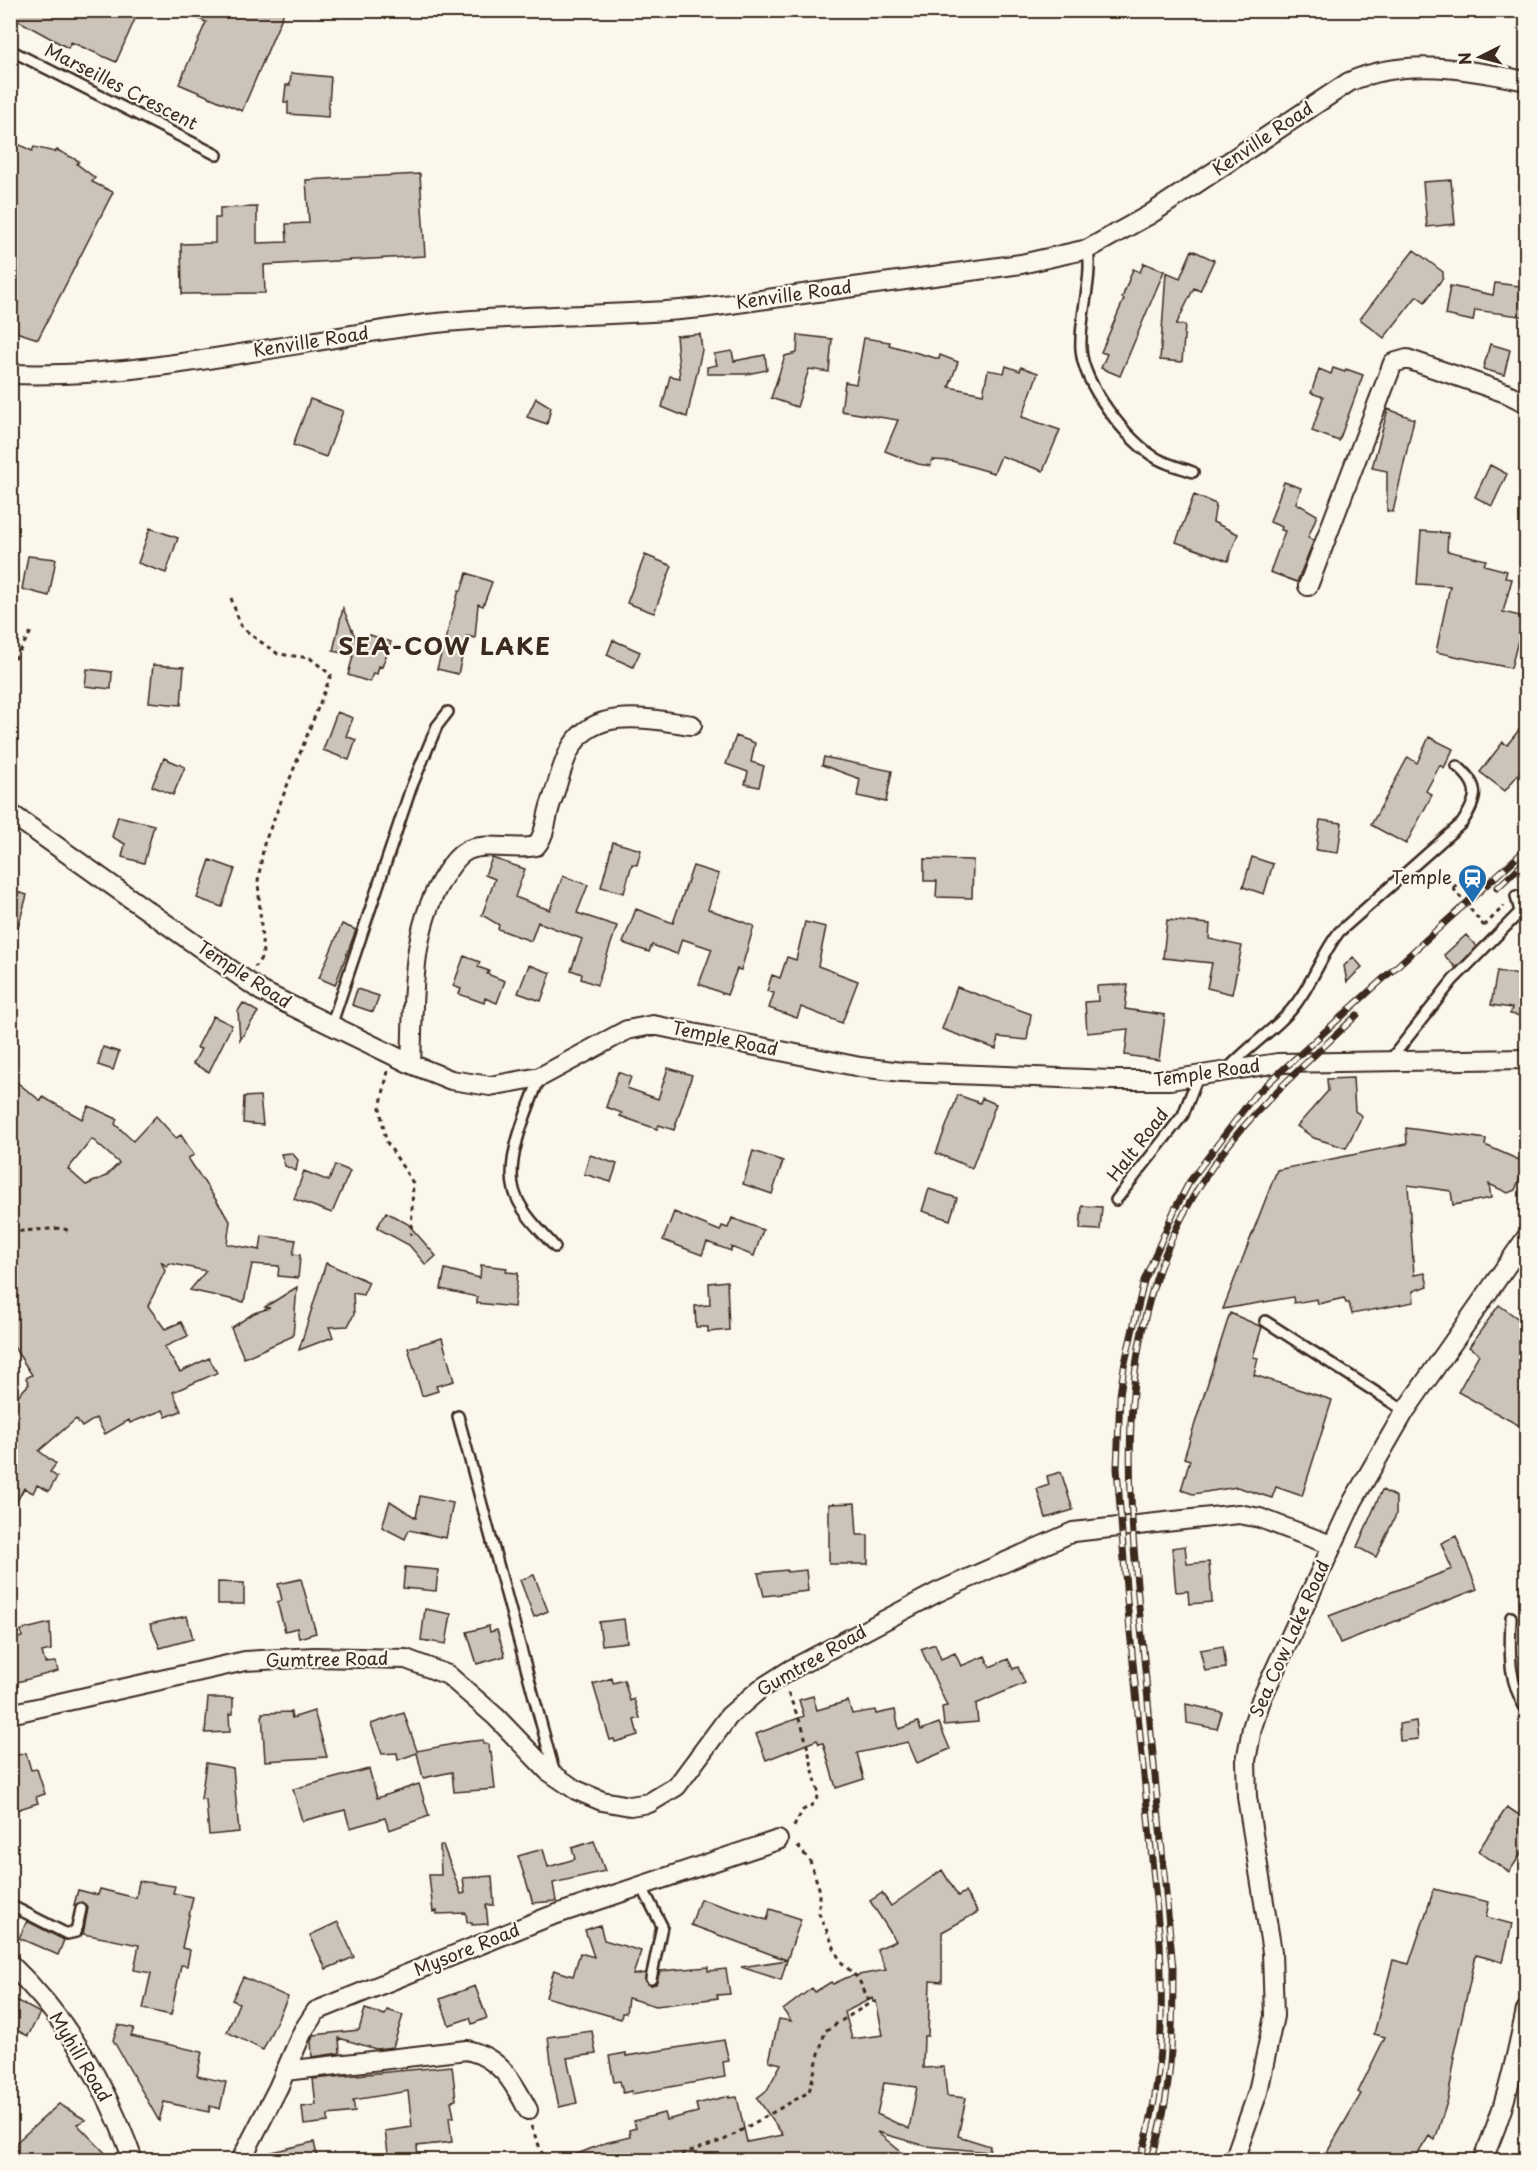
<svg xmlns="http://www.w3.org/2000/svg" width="1537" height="2171" font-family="'Playpen Sans',sans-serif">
	<rect width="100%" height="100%" fill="#fbf7ec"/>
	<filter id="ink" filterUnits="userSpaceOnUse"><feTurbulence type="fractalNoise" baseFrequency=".0167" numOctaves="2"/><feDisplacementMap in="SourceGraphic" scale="12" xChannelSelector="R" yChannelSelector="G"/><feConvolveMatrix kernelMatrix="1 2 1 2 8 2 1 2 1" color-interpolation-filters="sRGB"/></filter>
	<g filter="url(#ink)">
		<path fill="#ccc4b9" stroke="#3b2a1e" stroke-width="1.5" fill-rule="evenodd" d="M10,10H139L116,62L71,42L68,48L10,16Z
			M179,10H285L242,111L179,84L206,22Z
			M291,73L331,77L328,117L288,114V102H284L286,85H290Z
			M10,140L32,151L34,147L55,152L57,150L79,161L77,164L95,178L92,182L113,192L38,339L10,330Z
			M420,174L425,256L264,265L265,293L182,294L181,244L215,243V218H220V208L257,207V243L287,242L286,224L309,223L306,180Z
			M1451,180L1455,224L1427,227L1423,182Z
			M1192,250L1214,260L1200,291L1194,288L1176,325H1185L1182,362L1160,360L1166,272L1180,278Z
			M1414,250L1443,272V278L1425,302L1417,296L1384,338L1360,319Z
			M1144,263L1164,271L1120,376L1101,368L1107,354L1101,352L1124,299L1122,298L1133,269L1140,272Z
			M1495,283L1527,287V317L1475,310L1473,321L1445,315L1450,286L1493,295Z
			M700,334L702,350L687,417L684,416L662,407L670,376L680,378L676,336Z
			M798,335L832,339L829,372L809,369L797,407L771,398L785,356L797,353Z
			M864,338L890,342L889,345L939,359L940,355L958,362L949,387L983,394L988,370L1004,373L1006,366L1020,371L1021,367L1038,373L1022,417L1060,430L1043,471L1001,456L994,473L952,461L932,460L931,466L918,464L885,451L898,420L841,411L845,382L856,384Z
			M1490,344L1510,350L1504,375L1483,369Z
			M732,351L734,361L765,355L767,370L747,374H707V367L717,365L714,354Z
			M1333,368L1345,372L1346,369L1363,375L1339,441L1312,431L1323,397L1311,393L1319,369L1331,374Z
			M536,398L551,407L547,424L527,417Z
			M310,399L343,411L326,457L293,445Z
			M1388,409L1414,419L1393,512L1387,511V471L1372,468Z
			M1490,465L1507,474L1492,506L1475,497Z
			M1284,482L1301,488L1296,503L1317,515L1308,538L1314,540L1297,582L1270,572L1285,531L1281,530L1282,527L1270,522Z
			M1194,495L1216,504L1213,522L1238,534L1228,561L1176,542Z
			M150,528L178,538L166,573L138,563Z
			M1421,531L1448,533L1447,551L1486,560L1484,565L1507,571L1505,578L1512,579L1503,612L1524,617L1511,668L1436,652L1450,586L1417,584Z
			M645,555L672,566L654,613L627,603Z
			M28,556L56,559L49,596L22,589Z
			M467,573L492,582L483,606L478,604L475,638L467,636L458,674L437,669L459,590L461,591Z
			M343,608L362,654L370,635L391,642L382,667L379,666L377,674L373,673L370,682L348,675L353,656L333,651Z
			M613,640L640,652L633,667L607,655Z
			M153,665L184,667L181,705L149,702Z
			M87,669L112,672L111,689L85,686Z
			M337,712L353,718L346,736L356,740L349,760L323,750Z
			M1527,720V763L1505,791L1480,772L1503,742L1507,745Z
			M736,736L755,743L751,762L764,766L759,787L745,784L748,772L726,764Z
			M1429,737L1453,749L1444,768L1440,765L1426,791L1432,795L1406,844L1371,825L1408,757L1417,763Z
			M824,757L892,771L886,802L857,796L860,779L822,765Z
			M164,758L185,767L173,795L152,786Z
			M118,816L154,825L144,863L122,857L125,844L112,837Z
			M1320,820L1342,823L1338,853L1316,850Z
			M613,842L641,850L637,865L632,864L624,893L601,887Z
			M1252,857L1273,864L1264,894L1243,887Z
			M492,858L525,869L515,897L550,910L563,876L588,885L577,913L617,926L597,985L581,979L582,974L571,970L582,939L538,922L531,941L498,929L499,925L482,915L495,879L485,875Z
			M924,859L973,860L972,898L936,897L937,881H924Z
			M210,860L235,869L222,907L197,898Z
			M693,866L719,874L708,909L754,926L741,970L737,969L727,995L699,984L712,949L682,939L677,954L652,945L649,952L623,943L636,909L673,923Z
			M10,890L27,895L15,938L10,937Z
			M1167,920L1210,924L1209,939L1242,946L1232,994L1207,988L1212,963L1163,958Z
			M805,922L826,927L818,966L858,981L842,1023L801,1007L797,1018L769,1008L774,993L767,991L772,975L780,978L787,957L796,960Z
			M342,924L356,930L335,985L319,978Z
			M1466,935L1477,947L1456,968L1444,955Z
			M464,956L480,962L478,967L489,971L487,974L505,981L497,1003L485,998L484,1003L459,994L461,989L453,986Z
			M1353,957L1362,967L1347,982L1344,966Z
			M529,965L551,973L541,1001L518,993Z
			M1497,971L1519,975L1518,981L1527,982V1017L1510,1014L1512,1008L1491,1005Z
			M1117,985H1128L1125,1009L1165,1015L1159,1060L1125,1055L1128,1029L1087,1033L1085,1002L1098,1001L1097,986Z
			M957,987L1031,1014L1027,1040L998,1037L996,1049L942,1029Z
			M357,989L379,996L373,1012L352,1005Z
			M243,1003L258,1012L240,1040L238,1011Z
			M213,1016L232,1025L209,1072L193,1064L201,1049L197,1048Z
			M103,1047L119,1052L113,1070L98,1065Z
			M668,1068L692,1075L674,1130L659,1125L657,1129L620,1116L622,1113L606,1107L618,1072L631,1077L627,1088L658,1099Z
			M10,1077L41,1101L43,1097L82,1119L89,1106L117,1119L115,1124L133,1141L156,1116L176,1138L181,1135L194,1155L188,1158L230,1221L227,1244L260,1250L262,1236L296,1240L293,1254L300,1255V1258L298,1278L278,1276L279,1266L252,1264L244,1302L190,1290L206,1271L169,1263L167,1267L161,1261L165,1271L148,1306L165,1329L181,1322L188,1336L164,1347L180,1372L209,1358L217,1373L173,1392L181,1411L166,1417L163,1410L130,1423L129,1420L105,1434L96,1418L82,1427L76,1419L39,1451L56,1464L50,1472L57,1477L49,1491L37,1485L33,1493L24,1488L10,1515V1404L29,1384L26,1378L32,1375L10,1341ZM92,1139L119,1163L106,1176L86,1185L68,1169Z
			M1353,1078L1355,1111L1362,1116L1346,1148L1314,1138L1297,1126L1328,1091L1327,1079Z
			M958,1095L980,1103L982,1098L996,1104L972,1168L936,1153Z
			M260,1096L263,1125L243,1123L244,1097Z
			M1406,1128L1486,1139L1485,1145L1526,1163L1515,1190L1508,1193L1489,1184L1491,1198L1453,1205L1451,1191L1408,1185L1414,1275L1425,1273L1428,1286L1413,1291L1414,1302L1352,1314L1349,1303H1346L1344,1298L1318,1304L1317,1299L1294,1303L1293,1297L1223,1309L1277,1170L1407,1144Z
			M753,1151L783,1161L772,1194L743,1184Z
			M292,1153L298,1160L296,1171L285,1166L281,1154Z
			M590,1155L617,1164L611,1182L584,1174Z
			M335,1165L350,1171L332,1213L294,1199L304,1171L329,1181Z
			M929,1189L957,1198L950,1220L922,1211Z
			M1082,1206L1102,1207L1100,1230L1080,1229Z
			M386,1212L408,1224L436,1256L426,1265L409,1245L377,1228Z
			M674,1212L720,1231L722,1226L728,1228L732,1218L763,1230L754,1256L731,1247V1251L707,1242L702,1255L663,1240Z
			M326,1263L369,1282L363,1295L353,1293L354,1314L348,1326L329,1327L333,1337L299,1350Z
			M481,1265L507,1268L506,1272L518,1273L514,1307L477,1303V1297L441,1289L445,1269L480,1278Z
			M727,1281L729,1330L708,1332V1327H696L695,1306L710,1305L709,1283Z
			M297,1287L293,1336L244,1358L231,1328L254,1313L270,1308L265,1307Z
			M1499,1305L1527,1325V1430L1458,1392L1479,1354L1469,1347Z
			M1230,1313L1262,1327L1253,1357L1258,1358L1254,1375L1332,1400L1302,1496L1276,1487L1272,1498L1237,1487L1193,1494L1181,1490L1190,1460L1184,1458Z
			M442,1338L454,1381L436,1386L438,1391L422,1396L408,1348Z
			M1061,1472L1073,1510L1046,1518L1037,1489L1049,1485L1047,1476Z
			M1382,1490L1396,1497V1515L1376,1557L1357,1547Z
			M420,1496L453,1503L446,1538L409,1530L405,1539L382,1527L390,1501L416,1518Z
			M855,1503L857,1535H868V1564H829V1504Z
			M1456,1536L1477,1589L1340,1643L1329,1616L1452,1569L1441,1543Z
			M1185,1546L1187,1564L1209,1562L1212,1602L1189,1604L1188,1591L1176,1592L1172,1548Z
			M405,1567L438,1570L436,1591L403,1588Z
			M787,1570V1572L806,1570L808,1591L764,1596L758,1573Z
			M534,1575L548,1611L534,1617L520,1580Z
			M301,1579L316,1633L299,1638L297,1628L285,1631L277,1602L282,1600L278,1584Z
			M218,1582L244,1583V1604H218Z
			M425,1609L451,1614L446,1644L421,1640Z
			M187,1616L193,1639L160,1648L150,1624Z
			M624,1619L627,1642L602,1645L599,1622Z
			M50,1623L51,1650L42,1652L45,1663L56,1662L58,1671L10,1684V1668L16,1667L10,1640L22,1637L21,1630Z
			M489,1626L490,1632L497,1630L505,1656L477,1664L467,1632Z
			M935,1644L941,1659L955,1653L961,1666L985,1656L990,1667L1008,1659L1013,1669L1018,1667L1025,1683L976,1704L978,1722L944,1725L942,1707L947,1706L921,1649Z
			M1223,1646L1226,1668L1205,1671L1200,1650Z
			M612,1678L613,1683L624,1680L630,1701L634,1699L640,1718L634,1720L638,1735L615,1742L614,1739L610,1740L593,1684Z
			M813,1696L817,1710L848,1701L852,1714L875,1710L876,1714L895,1710L899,1729L918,1722L921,1730L939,1723L950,1749L917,1763L908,1742L857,1753L864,1779L836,1788L823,1743L819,1744L817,1740L766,1760L756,1734L804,1716L799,1700Z
			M208,1698H233V1714H229L230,1732L205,1733Z
			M1186,1704L1222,1712L1217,1729L1187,1723Z
			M314,1711L327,1757L265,1761L262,1713L291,1712L292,1718Z
			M404,1713L417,1751L464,1742L483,1740V1744H488L489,1753L491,1752L495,1789L454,1792L452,1772L423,1778L417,1753L398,1760L397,1753L382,1754L371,1724Z
			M1416,1721L1418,1739L1400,1741L1399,1724Z
			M26,1753L31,1770L37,1769L45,1794L36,1797L38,1803L10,1812V1781L17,1779L10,1757Z
			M206,1763L233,1768L239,1832L209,1835L206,1800L201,1799Z
			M369,1769L377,1798L419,1784L429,1816L389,1830L385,1818L350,1828L345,1810L302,1821L293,1789Z
			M1507,1807L1527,1820V1845L1509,1872L1478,1851Z
			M594,1841L605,1871L553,1883L556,1901L533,1903L518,1856L543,1849L548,1867L575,1859L572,1848Z
			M443,1845L461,1894L465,1893L463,1878L492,1876L494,1905H486L488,1924L472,1925V1922H467L466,1913L437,1914V1911L433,1912L429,1875H441L440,1846Z
			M942,1870L958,1896L965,1892L978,1912L942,1932V1982L930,1981L928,2036H924L923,2068L944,2067L947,2096L966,2098L958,2136L990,2146L989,2152L926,2146L877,2132L911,2160H779L778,2156L751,2160H671L670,2155L641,2160H562L605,2143L630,2137L629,2130L636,2128L634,2121L664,2113L666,2120L698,2112L696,2104L729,2096V2098L737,2097L747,2142L783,2135L757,2098L767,2090L781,2064L769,2061L779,2019L791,2021L783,2010L812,1988L815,1992L831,1982L833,1984L848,1977L886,1970L877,1949L896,1941L870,1901L882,1893L891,1906ZM872,1998L873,2002L876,2001L883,2035L852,2039L845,2012ZM884,2083L917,2087L909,2129L877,2114Z
			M139,1881L175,1886L173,1893L193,1897L182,1948L190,1950L187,1966L181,1965L171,2015L143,2009L151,1973L134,1970L139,1945L83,1934L88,1908L82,1902L74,1905L78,1890L98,1895L100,1889L136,1898Z
			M1434,1889L1489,1902L1486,1917L1512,1924L1503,1962L1476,1955L1453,2057H1455L1448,2099L1435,2140L1429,2136L1414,2160H1326V2154L1361,2094L1358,2092L1385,2037L1374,2034L1393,1960L1409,1964Z
			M700,1899L767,1920L770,1909L801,1919L787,1960L691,1925Z
			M27,1921L64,1940L58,1955L19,1938Z
			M338,1922L354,1957L326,1969L310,1935Z
			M600,1925L604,1940L641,1951L633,1975L645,1973L647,1984H656L660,1971L708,1967V1971L726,1969L730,1994L717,1995L718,1998L656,2006L628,1998L626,2013H622L621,2019L546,1997L554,1970L573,1976L580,1953L594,1957L585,1930Z
			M787,1960L781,1980L741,1967Z
			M243,1977L288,1997L263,2050L227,2032L239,2003L232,2000Z
			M475,1986L487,2018L472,2024L470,2018L449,2025L440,1999Z
			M10,1997L40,2013L28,2036L10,2027Z
			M365,2009L385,2015L387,2010L403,2015L393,2047L376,2049L339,2038L340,2053L312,2057L311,2041L314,2035L359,2030Z
			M118,2025L134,2028L131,2036L202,2052L197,2076L226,2082L220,2109L210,2106L209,2112L164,2102L159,2121L113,2040Z
			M592,2031L596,2054L567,2058L577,2103L559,2107L553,2078L548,2037Z
			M724,2040L729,2061L723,2062L725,2077L632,2094L631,2091L623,2093L620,2081L614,2082L609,2056L626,2053V2056Z
			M452,2066L456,2100L451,2101L454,2117H449L452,2142L417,2146L418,2160H389L385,2131L412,2127L408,2091L353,2100L355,2112L328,2115V2122L304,2125L302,2107L316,2105L313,2079Z
			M59,2104L86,2120L77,2124L112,2160H19L10,2153V2148Z
			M314,2142L318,2160H260L259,2155Z"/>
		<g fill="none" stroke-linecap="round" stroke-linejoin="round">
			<defs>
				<path id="service" d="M10,50L217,155
					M1088,249C1093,281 1079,316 1081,349C1083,384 1128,443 1158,459C1169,465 1182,468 1193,472
					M331,1026L411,788L437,726L448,712
					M1390,1060L1453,980L1520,912L1516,896
					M1227,1070C1248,1046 1282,1025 1298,1001C1314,979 1322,954 1339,932L1462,823C1478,798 1481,786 1457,766
					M540,1077C529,1107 505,1157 514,1190C520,1212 541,1231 555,1247
					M1116,1200L1183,1115L1198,1076
					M1265,1321L1405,1411
					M458,1416L554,1771
					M1511,1617C1510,1652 1507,1679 1526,1709
					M642,1887L662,1926L651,1979
					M10,1905L67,1934L76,1932L81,1909"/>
				<path id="minor" d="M10,374C145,379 279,344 411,326C508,313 605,318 702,308L1021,264L1088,249L1149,215L1349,82C1405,57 1468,69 1526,81
					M1308,586L1393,363L1407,359L1506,393L1526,403
					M10,813L261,991L411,1064L451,1080L490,1086L540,1077L627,1030L653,1025L860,1067L902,1072L1111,1080H1170L1278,1063L1526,1059
					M411,1064C414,1000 409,928 446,873C452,864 458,855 468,850C489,842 515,851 536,846C546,835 546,817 551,803C558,785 562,762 572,746C597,705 653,720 692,725
					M10,1714L245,1661L314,1657L406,1659L448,1675L496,1717L548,1771L576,1790L602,1801L630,1806L649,1803L677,1786L729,1716L760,1689L790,1670L938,1592L1073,1532L1239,1514L1260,1518L1331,1545
					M10,1964C67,2018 107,2087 133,2160
					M285,2071L467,2050C500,2058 513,2081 528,2110
					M241,2160L278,2088L303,2031L316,2011L548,1917L778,1840
					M1234,2160L1258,2092L1274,2016L1272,1952L1247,1797L1246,1761L1252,1728L1261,1700L1353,1501L1405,1411L1526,1238
					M1482,2160C1505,2112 1515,2062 1526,2010"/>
			</defs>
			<use href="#service" stroke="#3b2a1e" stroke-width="14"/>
			<use href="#minor" stroke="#3b2a1e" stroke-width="22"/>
			<path stroke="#3b2a1e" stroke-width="3" stroke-dasharray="4.5 4.5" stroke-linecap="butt" d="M231,598L241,626L251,635L278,654L310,658L331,675L264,844L258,881L263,955L255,967
				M10,667L32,630
				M1453,888L1476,867
				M1484,926L1504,906
				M388,1071L380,1108L386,1141L413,1183L411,1235
				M10,1232L62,1228L72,1232
				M788,1693L803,1729L819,1795L812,1805L803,1810L792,1830
				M531,2126L545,2160
				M664,2160L724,2140L809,2092L825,2031L870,2003L858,1978L840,1961L819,1913V1888L810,1861L795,1843"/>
			<use href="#service" stroke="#fbf7ec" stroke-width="9"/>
			<use href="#minor" stroke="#fbf7ec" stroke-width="18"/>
			<defs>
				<path id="rail" d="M1497,888L1526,861
					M1140,2160C1163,2088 1163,2017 1160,1942L1127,1600L1117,1468L1120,1395L1124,1367L1144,1281L1174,1211L1190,1181L1254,1096L1526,849
					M1151,2160C1172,2098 1173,2033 1173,1968C1164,1868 1154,1769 1145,1669C1128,1488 1103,1319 1217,1160C1256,1106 1308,1062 1357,1015"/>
			</defs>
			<use href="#rail" stroke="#3b2a1e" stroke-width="7"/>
			<use href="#rail" stroke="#fbf7ec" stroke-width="4.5" stroke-dasharray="14" stroke-linecap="butt"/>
			<path stroke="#3b2a1e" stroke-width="3" stroke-dasharray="4.5 4.5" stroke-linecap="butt" d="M1453,888L1484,926"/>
		</g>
	</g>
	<defs>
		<symbol id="station-pin" viewBox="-11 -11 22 30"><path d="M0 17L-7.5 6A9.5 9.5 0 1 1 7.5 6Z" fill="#1f6fb2" stroke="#fbf7ec"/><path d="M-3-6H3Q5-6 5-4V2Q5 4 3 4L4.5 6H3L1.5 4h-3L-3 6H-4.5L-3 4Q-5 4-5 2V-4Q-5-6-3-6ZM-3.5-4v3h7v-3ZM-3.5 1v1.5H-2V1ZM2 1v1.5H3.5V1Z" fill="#fff"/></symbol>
	</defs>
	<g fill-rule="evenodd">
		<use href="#station-pin" x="1456" y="862" width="33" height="45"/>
	</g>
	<g text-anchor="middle" stroke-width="4.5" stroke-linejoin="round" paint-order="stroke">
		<g font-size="18" fill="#3b2a1e" stroke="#fbf7ec">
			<text transform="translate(121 87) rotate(27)" y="6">Marseilles Crescent</text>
			<text transform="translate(1263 139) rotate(-34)" y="6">Kenville Road</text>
			<text transform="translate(794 295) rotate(-8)" y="6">Kenville Road</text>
			<text transform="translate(311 342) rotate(-9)" y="6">Kenville Road</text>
			<text transform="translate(244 975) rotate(33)" y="6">Temple Road</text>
			<text transform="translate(725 1039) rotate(12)" y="6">Temple Road</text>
			<text transform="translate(1207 1073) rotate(-8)" y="6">Temple Road</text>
			<text transform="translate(1138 1145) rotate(-52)" y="6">Halt Road</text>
			<text transform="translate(1290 1639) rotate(-66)" y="6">Sea Cow Lake Road</text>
			<text transform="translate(327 1660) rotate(-1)" y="6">Gumtree Road</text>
			<text transform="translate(812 1661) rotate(-30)" y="6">Gumtree Road</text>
			<text transform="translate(467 1950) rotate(-22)" y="6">Mysore Road</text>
			<text transform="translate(80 2057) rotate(59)" y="6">Myhill Road</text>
		</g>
		<g font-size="18" fill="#3b2a1e" stroke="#fbf7ec" text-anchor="end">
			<text x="1452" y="884">Temple</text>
		</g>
		<g font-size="24" font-weight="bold" letter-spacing="1.5" fill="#3b2a1e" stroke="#fbf7ec">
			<text x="445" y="655">SEA-COW LAKE</text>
		</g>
	</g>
	<rect width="1537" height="2171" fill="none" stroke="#fbf7ec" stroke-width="36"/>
	<rect x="18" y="18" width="1501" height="2135" fill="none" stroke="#3b2a1e" stroke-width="2" filter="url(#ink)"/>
	<g transform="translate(1480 57) rotate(264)" stroke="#fbf7ec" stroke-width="4.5" paint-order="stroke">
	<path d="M0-4.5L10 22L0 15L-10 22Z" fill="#3b2a1e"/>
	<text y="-9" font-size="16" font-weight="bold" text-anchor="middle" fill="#3b2a1e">N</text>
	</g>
</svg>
